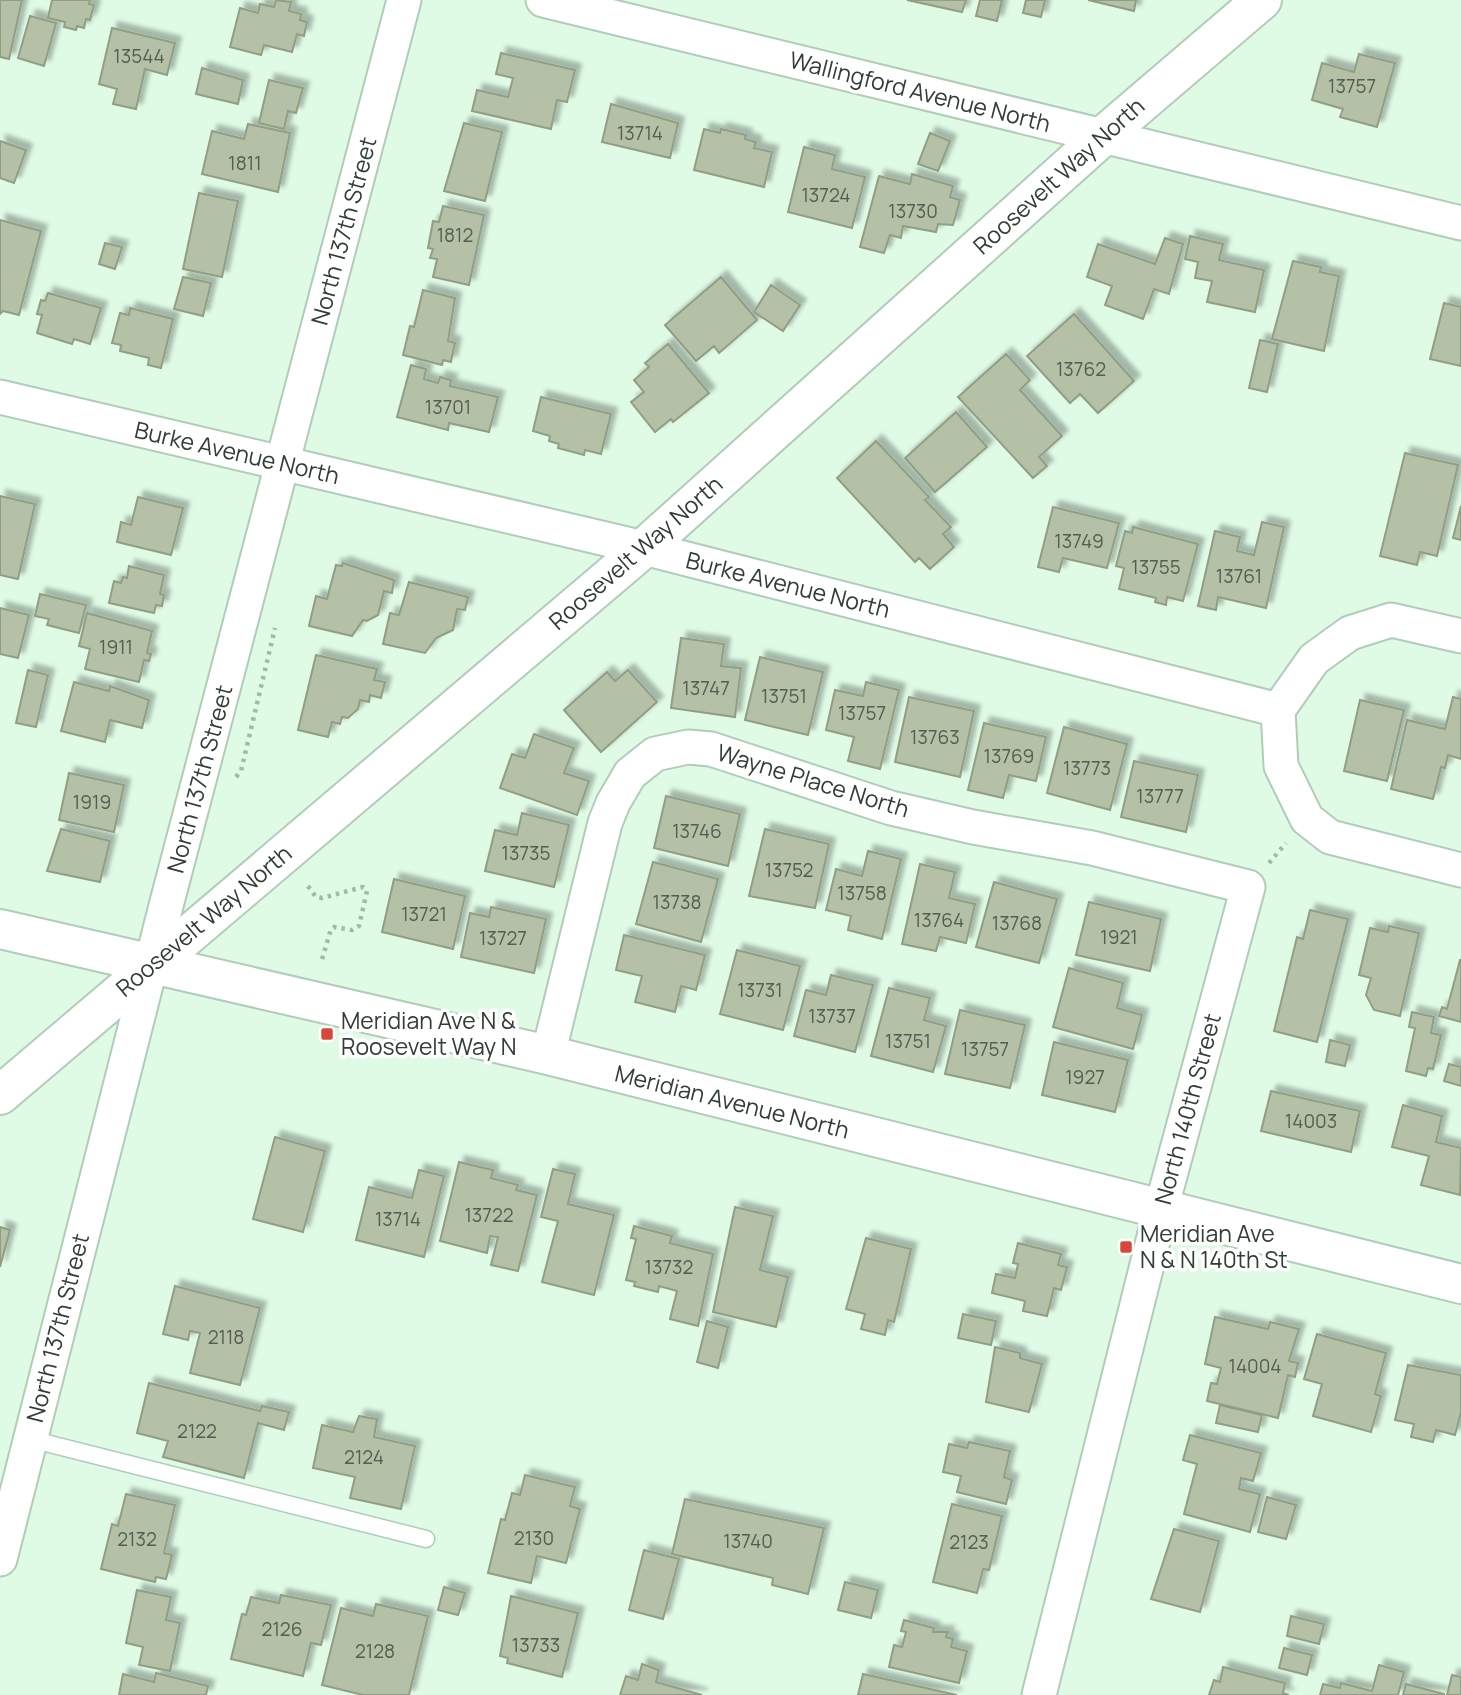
<svg xmlns="http://www.w3.org/2000/svg" width="1461" height="1695" font-family="Manrope,sans-serif">
	<defs>
		<filter id="shadow"><feDropShadow dx="6" dy="-6" stdDeviation="2" flood-color="#0004"/></filter>
	</defs>
	<rect width="100%" height="100%" fill="#dffbe6"/>
	<path fill="#b4c1a6" stroke="#929e84" stroke-width="2" filter="url(#shadow)" d="M0,0H22L9,59L0,57Z
		M52,0H90L89,4L94,5L90,20L86,19L84,28L77,26L76,30L64,27L65,22L48,18Z
		M276,0L291,2L289,11L301,14L300,20L307,22L304,36L297,34L292,52L264,45L261,55L230,47L240,8L258,13L260,4L274,7Z
		M907,0H966L962,12Z
		M980,0H1002L997,21L976,16Z
		M1026,0H1045L1041,17L1023,13Z
		M1088,0H1136L1134,11Z
		M30,16L56,23L44,66L18,58Z
		M112,28L175,43L167,75L145,69L136,109L113,104L117,89L99,84Z
		M501,53L575,70L567,102L557,100L551,129L472,111L477,90L508,97L513,78L496,74Z
		M1359,54L1395,63L1377,127L1340,117L1343,109L1312,100L1322,63L1354,72Z
		M202,68L243,80L238,104L196,94Z
		M269,80L303,88L296,113L288,111L284,129L259,123Z
		M611,104L678,123L670,158L602,142Z
		M464,123L502,132L485,201L444,191Z
		M248,124L290,133L278,192L202,174L212,131L244,139Z
		M704,129L720,133L721,129L746,135L745,139L756,142L754,148L772,152L764,187L694,170Z
		M930,133L950,141L938,171L918,164Z
		M0,141L26,150L14,183L0,178Z
		M804,147L835,155L832,169L865,177L852,228L788,212Z
		M912,174L953,186L950,197L960,200L953,225L938,224L936,232L903,226L901,238L890,235L884,253L860,247L879,176L910,184Z
		M199,193L238,201L222,277L183,269Z
		M443,206L484,215L469,285L433,277L437,259L430,258L433,249L428,248L433,221L439,222Z
		M0,220L41,231L19,315L3,311L0,314Z
		M1190,236L1223,244L1219,260L1264,270L1255,312L1207,302L1212,281L1195,278L1198,262L1185,259Z
		M1165,238L1183,244L1169,294L1154,289L1143,319L1105,305L1112,286L1087,277L1098,244L1155,264Z
		M105,243L122,247L115,269L99,264Z
		M1293,261L1321,267L1320,272L1339,276L1324,351L1272,339Z
		M183,277L211,283L203,316L174,309Z
		M721,277L757,320L719,353L714,346L696,361L665,325Z
		M771,285L800,305L783,331L754,312Z
		M423,290L455,298L448,341L455,343L451,362L443,360L442,365L403,355L410,326L414,327Z
		M48,293L101,308L90,344L74,339L72,344L37,333L42,315L37,314L41,300L45,301Z
		M1444,303L1461,307V366L1430,359Z
		M130,308L173,319L161,368L148,365L149,358L120,351L121,345L112,343L120,313L129,315Z
		M1074,314L1134,381L1098,413L1080,394L1070,403L1027,356Z
		M1260,340L1278,344L1267,392L1249,388Z
		M668,344L709,393L673,422L671,419L655,432L631,402L644,392L634,380L649,367L645,363Z
		M1006,354L1030,380L1020,390L1062,436L1039,457L1047,466L1033,478L958,397Z
		M411,365L426,369L424,379L438,383L440,377L451,380L450,386L498,397L489,432L449,423L448,430L397,417Z
		M541,397L611,414L601,454L585,450L584,455L558,448L559,444L549,441L550,436L533,431Z
		M956,412L987,447L935,492L905,458Z
		M876,441L929,497L925,500L951,527L943,534L954,547L930,569L919,558L915,562L837,478Z
		M1405,453L1458,465L1437,556L1420,552L1417,565L1380,556Z
		M0,496L35,504L18,579L0,575Z
		M138,497L183,508L171,555L117,542L121,522L131,525Z
		M1461,506V540L1453,538Z
		M1053,507L1119,523L1107,568L1063,558L1059,572L1038,567Z
		M1262,522L1284,527L1266,608L1218,597L1216,610L1198,606L1215,531L1240,537L1237,551L1254,555Z
		M1133,527L1198,544L1183,601L1167,597L1166,605L1155,602L1156,598L1119,589L1124,568L1116,566L1125,531L1132,533Z
		M343,563L394,580L392,593L384,591L378,615L367,621L363,620L352,636L309,626L316,596L327,599L336,565L342,566Z
		M129,566L164,575L160,594L164,595L162,606L156,605L154,613L109,603L114,581L121,583L123,577L127,578Z
		M409,582L468,597L465,610L457,609L453,630L436,638L425,653L383,644L390,613L399,615Z
		M40,594L86,605L79,633L47,625L49,619L35,616Z
		M0,608L29,615L18,658L0,654Z
		M87,613L152,631L147,653L151,654L149,661L144,660L139,682L85,669L90,649L79,646Z
		M681,638L724,644L721,666L741,668L735,717L671,708Z
		M316,655L377,669L374,680L385,682L381,698L370,695L369,702L360,700L358,709L348,718L342,717L340,724L332,722L328,737L298,730Z
		M760,657L823,672L808,735L745,720Z
		M28,670L48,675L36,727L16,723Z
		M628,670L657,702L601,752L564,710L607,672L615,681Z
		M74,682L109,691L110,686L149,700L142,728L110,720L105,742L61,731Z
		M866,682L899,690L880,769L848,761L854,737L826,730L835,690L863,696Z
		M909,697L974,711L960,777L895,762Z
		M1453,697L1461,699V759L1448,755L1445,768L1441,767L1433,799L1391,789L1407,720L1445,729Z
		M1360,700L1404,710L1387,781L1344,771Z
		M984,723L1046,737L1036,781L1009,775L1003,798L968,790Z
		M1064,727L1127,744L1110,810L1047,793Z
		M534,734L574,748L564,773L589,781L577,815L500,788L512,754L525,758Z
		M1134,761L1198,775L1186,832L1121,817Z
		M69,773L124,785L114,832L59,820Z
		M666,796L740,814L728,866L654,848Z
		M522,813L569,825L554,887L485,871L495,830L517,835Z
		M61,829L110,841L100,882L47,871Z
		M765,829L829,844L815,908L749,896Z
		M868,851L901,859L882,939L848,930L851,916L826,910L836,869L862,876Z
		M653,862L718,879L701,942L636,924Z
		M920,864L955,872L949,898L975,904L966,943L940,937L936,951L902,944Z
		M394,879L465,896L453,949L382,932Z
		M994,882L1057,899L1039,963L976,947Z
		M1089,902L1161,919L1150,971L1076,955Z
		M491,907L546,919L534,973L461,957L470,913L489,917Z
		M1310,910L1348,919L1317,1042L1274,1031L1297,937L1303,939Z
		M1389,926L1419,933L1400,1016L1374,1010L1366,995L1371,978L1359,975L1370,928L1388,932Z
		M624,935L705,955L696,990L681,986L675,1012L635,1002L642,976L616,970Z
		M737,950L800,966L783,1030L720,1014Z
		M1460,960H1461V1022L1439,1016L1442,1007L1447,1009Z
		M1069,968L1123,983L1117,1008L1142,1015L1133,1049L1053,1027Z
		M831,975L873,985L855,1052L794,1036L806,990L826,995Z
		M889,988L930,998L924,1020L946,1026L933,1072L871,1056Z
		M960,1010L1025,1025L1010,1088L945,1074Z
		M1412,1012L1434,1017L1431,1033L1441,1035L1433,1069L1428,1068L1426,1076L1406,1071L1415,1028L1409,1027Z
		M1330,1040L1350,1045L1345,1066L1326,1062Z
		M1054,1042L1128,1060L1115,1112L1042,1095Z
		M1449,1064L1461,1067V1086L1444,1081Z
		M1271,1091L1360,1111L1351,1152L1261,1131Z
		M1403,1105L1442,1116L1436,1142L1461,1148L1460,1195L1421,1185L1429,1156L1392,1147Z
		M275,1137L325,1151L303,1232L253,1219Z
		M459,1162L493,1170L491,1178L518,1185L516,1190L537,1195L518,1271L491,1265L498,1237L490,1236L487,1253L440,1241Z
		M553,1169L575,1174L568,1204L614,1215L594,1295L542,1282L558,1221L541,1217Z
		M419,1170L444,1176L424,1257L356,1240L369,1187L412,1198Z
		M735,1207L773,1216L760,1270L788,1277L776,1327L713,1312Z
		M634,1226L672,1236L670,1243L713,1254L698,1326L670,1319L677,1291L659,1286L658,1292L634,1286L635,1282L626,1280L636,1239L631,1238Z
		M0,1227L10,1230L0,1267Z
		M866,1238L911,1249L894,1322L888,1320L885,1335L861,1329L865,1314L846,1309Z
		M1018,1243L1061,1254L1058,1265L1067,1267L1061,1290L1054,1288L1047,1316L1023,1311L1025,1301L992,1293L996,1274L1015,1278L1018,1264L1013,1263Z
		M175,1286L260,1308L240,1385L190,1373L200,1333L190,1331L188,1340L163,1334Z
		M963,1314L996,1321L991,1345L958,1338Z
		M1215,1317L1268,1329L1270,1322L1299,1329L1289,1361L1298,1363L1295,1377L1288,1375L1278,1418L1207,1401L1211,1383L1217,1384L1221,1368L1205,1364Z
		M707,1321L728,1327L718,1368L697,1362Z
		M1317,1334L1386,1353L1375,1394L1381,1396L1371,1432L1313,1416L1322,1384L1304,1379Z
		M995,1347L1020,1353V1358L1042,1364L1029,1412L986,1402Z
		M1408,1365L1461,1375V1412L1455,1435L1436,1430L1433,1442L1411,1437L1414,1424L1395,1420Z
		M149,1383L260,1411L262,1406L289,1412L284,1430L258,1423L244,1478L163,1457L168,1441L137,1433Z
		M1220,1405L1262,1415L1258,1432L1216,1423Z
		M359,1416L377,1419L374,1437L415,1446L401,1509L350,1498L355,1477L313,1468L322,1425L353,1432Z
		M1190,1435L1261,1453L1253,1481L1241,1478L1239,1489L1260,1494L1250,1532L1184,1514L1197,1464L1183,1460Z
		M969,1442L1010,1451L1004,1477L1012,1480L1006,1504L957,1492L961,1476L943,1472L949,1444L967,1448Z
		M525,1475L575,1487L570,1506L580,1509L566,1563L537,1556L531,1583L488,1573L501,1519L505,1520L512,1493L520,1495Z
		M126,1494L175,1505L164,1553L172,1555L166,1579L156,1577L155,1582L101,1569L112,1524L118,1526Z
		M1267,1497L1296,1505L1286,1539L1258,1532Z
		M685,1499L824,1528L808,1594L772,1585L773,1578L672,1554Z
		M952,1504L1002,1516L989,1570L983,1569L977,1593L933,1582Z
		M1174,1529L1219,1541L1200,1612L1151,1599Z
		M644,1550L679,1559L663,1619L629,1610Z
		M845,1582L878,1590L871,1618L838,1610Z
		M444,1587L465,1593L458,1615L438,1610Z
		M137,1590L171,1597L166,1620L180,1623L170,1671L139,1665L143,1647L126,1643Z
		M281,1595L331,1605L321,1645L311,1643L303,1676L231,1659L242,1614L246,1615L251,1597L279,1603Z
		M511,1596L578,1613L562,1677L507,1663L508,1658L500,1656Z
		M376,1604L428,1616L409,1695H363L322,1685L341,1608L373,1616Z
		M1291,1616L1324,1624L1319,1644L1287,1636Z
		M904,1620L934,1628L933,1632H948L946,1637L953,1639L951,1647L967,1651L959,1683L889,1667L894,1645L902,1647L906,1632L901,1631Z
		M1284,1648L1312,1655L1307,1675L1279,1668Z
		M642,1664L659,1670L656,1682L702,1695H620L626,1676L638,1680Z
		M1379,1665L1404,1672L1398,1695H1320L1323,1684L1340,1688L1341,1683L1372,1691Z
		M1223,1667L1285,1683L1283,1693L1289,1695H1209L1214,1680L1220,1682Z
		M156,1673L208,1686L206,1695H119L123,1674L154,1682Z
		M863,1674L957,1695H858Z
		M1452,1675L1461,1677V1695H1447Z
		M1406,1684L1444,1694V1695H1403Z"/>
	<g fill="none" stroke-linecap="round" stroke-linejoin="round">
		<defs>
			<path id="service" d="M30,1439L426,1539"/>
			<path id="minor" d="M543,0L1461,223
				M0,397L644,548L1278,710L1314,659L1350,633L1391,620L1461,636
				M1278,710L1281,766L1307,819L1330,837L1461,870
				M548,1055L605,823L613,803L630,774L655,754L688,747L711,749L891,808L973,827L1092,848L1248,887L1161,1209L1039,1695
				M0,1559L167,902L404,0"/>
			<path id="tertiary" d="M0,929L548,1055L1461,1284
				M0,1095L644,548L1103,136L1262,0"/>
		</defs>
		<use href="#service" stroke="#b1ccb8" stroke-width="19"/>
		<use href="#minor" stroke="#b1ccb8" stroke-width="37"/>
		<use href="#tertiary" stroke="#b1ccb8" stroke-width="42"/>
		<path stroke="#a2b8a8" stroke-width="4.5" stroke-dasharray="3.5 5" stroke-linecap="butt" d="M236,777L241,771L275,628
			M1269,863L1286,843
			M308,886L316,897L322,898L363,887L367,891L359,926L352,930L334,927L331,929L321,963"/>
		<use href="#service" stroke="#fff" stroke-width="16"/>
		<use href="#minor" stroke="#fff" stroke-width="33"/>
		<use href="#tertiary" stroke="#fff" stroke-width="38"/>
	</g>
	<g fill="#d6483c" stroke="#fff" stroke-width="2.5">
		<rect x="320" y="1027" width="14" height="14" rx="3.5"/>
		<rect x="1119" y="1240" width="14" height="14" rx="3.5"/>
	</g>
	<g text-anchor="middle" stroke-width="7" stroke-linejoin="round" paint-order="stroke">
		<g font-size="19" fill="#525e51">
			<text x="139" y="63">13544</text>
			<text x="1352" y="93">13757</text>
			<text x="640" y="140">13714</text>
			<text x="245" y="170">1811</text>
			<text x="826" y="202">13724</text>
			<text x="913" y="218">13730</text>
			<text x="455" y="242">1812</text>
			<text x="1081" y="376">13762</text>
			<text x="448" y="414">13701</text>
			<text x="1079" y="548">13749</text>
			<text x="1156" y="574">13755</text>
			<text x="1239" y="583">13761</text>
			<text x="116" y="654">1911</text>
			<text x="706" y="695">13747</text>
			<text x="784" y="703">13751</text>
			<text x="862" y="720">13757</text>
			<text x="935" y="744">13763</text>
			<text x="1009" y="763">13769</text>
			<text x="1087" y="775">13773</text>
			<text x="1160" y="803">13777</text>
			<text x="92" y="809">1919</text>
			<text x="697" y="838">13746</text>
			<text x="526" y="860">13735</text>
			<text x="789" y="877">13752</text>
			<text x="862" y="900">13758</text>
			<text x="677" y="909">13738</text>
			<text x="424" y="921">13721</text>
			<text x="939" y="927">13764</text>
			<text x="1017" y="930">13768</text>
			<text x="1119" y="944">1921</text>
			<text x="503" y="945">13727</text>
			<text x="760" y="997">13731</text>
			<text x="832" y="1023">13737</text>
			<text x="908" y="1048">13751</text>
			<text x="985" y="1056">13757</text>
			<text x="1085" y="1084">1927</text>
			<text x="1311" y="1128">14003</text>
			<text x="489" y="1222">13722</text>
			<text x="398" y="1226">13714</text>
			<text x="669" y="1274">13732</text>
			<text x="226" y="1344">2118</text>
			<text x="1255" y="1373">14004</text>
			<text x="197" y="1438">2122</text>
			<text x="364" y="1464">2124</text>
			<text x="534" y="1545">2130</text>
			<text x="137" y="1546">2132</text>
			<text x="748" y="1548">13740</text>
			<text x="969" y="1549">2123</text>
			<text x="282" y="1636">2126</text>
			<text x="536" y="1652">13733</text>
			<text x="375" y="1658">2128</text>
		</g>
		<g font-size="23" fill="#323d35" stroke="#fff">
			<text transform="translate(920 92) rotate(14)" y="8">Wallingford Avenue North</text>
			<text transform="translate(1059 176) rotate(-42)" y="8">Roosevelt Way North</text>
			<text transform="translate(344 231) rotate(-75)" y="8">North 137th Street</text>
			<text transform="translate(237 453) rotate(13)" y="8">Burke Avenue North</text>
			<text transform="translate(636 553) rotate(-41)" y="8">Roosevelt Way North</text>
			<text transform="translate(788 585) rotate(14)" y="8">Burke Avenue North</text>
			<text transform="translate(200 779) rotate(-75)" y="8">North 137th Street</text>
			<text transform="translate(813 781) rotate(17)" y="8">Wayne Place North</text>
			<text transform="translate(204 921) rotate(-40)" y="8">Roosevelt Way North</text>
			<text transform="translate(732 1102) rotate(14)" y="8">Meridian Avenue North</text>
			<text transform="translate(1188 1109) rotate(-75)" y="8">North 140th Street</text>
			<text transform="translate(58 1328) rotate(-76)" y="8">North 137th Street</text>
		</g>
		<g font-size="23" fill="#323d35" stroke="#fff" text-anchor="start">
			<text x="341" y="1029">Meridian Ave N &amp;<tspan x="341" dy="26">Roosevelt Way N</tspan></text>
			<text x="1140" y="1242">Meridian Ave<tspan x="1140" dy="26">N &amp; N 140th St</tspan></text>
		</g>
	</g>
</svg>
